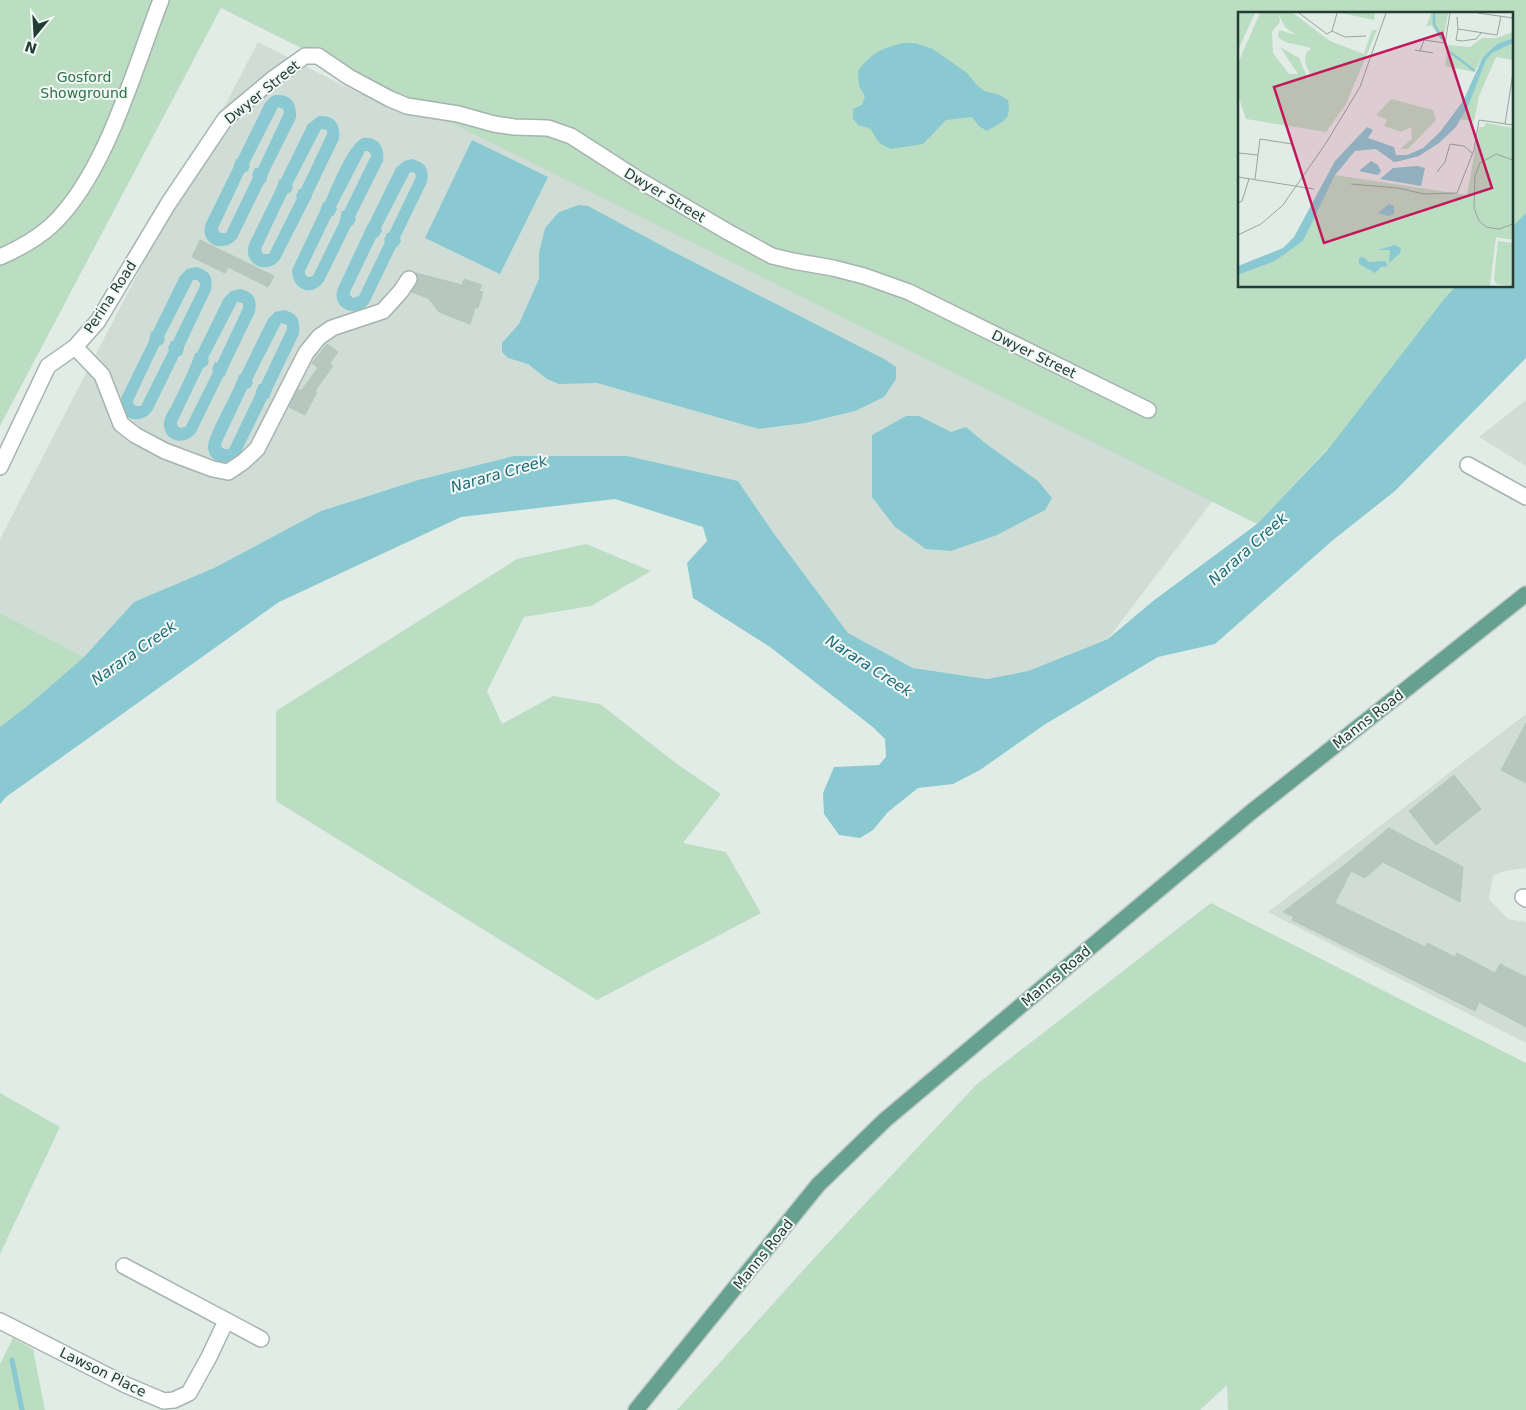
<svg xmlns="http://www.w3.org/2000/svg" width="1526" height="1410" font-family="'DejaVu Sans',sans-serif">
	<rect width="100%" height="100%" fill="#e2ece7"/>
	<path fill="#d0dcd6" d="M258,42L360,94L438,77L1220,491L1108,639L1028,671L988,679L913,668L848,633L772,531L738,481L514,456L418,480L321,511L214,568L134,602L84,657L0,613V539Z
		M1526,400V466L1479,437Z
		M1526,714V868L1505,871L1493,876L1489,899L1508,919L1526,922V1043L1268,912Z"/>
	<path fill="#bbddc2" d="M0,0H1526V213L1512,229V14H1240V286H1464L1329,449H1327L1257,524L221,8L0,426Z
		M586,544L651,571L591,606L524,617L487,691L502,724L553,696L600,704L677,764L721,794L683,843L726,852L761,913L597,1000L276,801V711L517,559Z
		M0,613L84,657L31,703L0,727Z
		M1211,903L1526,1063V1410H1228L1227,1385L1200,1410H677L817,1255L977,1084Z
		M0,1093L60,1127L0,1254Z
		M13,1338L33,1349L45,1410H0V1364Z"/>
	<path fill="#8ac9d1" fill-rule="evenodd" d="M903,43H915L933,49L967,73L977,85L984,91L1000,95L1008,100C1012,121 1002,121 987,131L979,126L972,117L946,120L923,144L891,149C888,147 883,146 880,143C871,135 876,127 859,126L853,119V109L862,105L865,96L859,86L858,71C873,52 880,49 903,43Z
		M276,95C291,94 297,103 296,118L268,174L266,182L264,183L237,238C224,255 198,244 206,223L233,168L236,159L238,158L265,103L272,96ZM278,107L283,109L284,113L258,168H255L252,175L253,177L227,231L226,233H221L218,230V228L244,173L248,171L250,166L249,164Z
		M319,116C334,115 341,124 339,139L312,195V197L308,204L280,259C268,276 242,265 249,244L276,189L279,180L281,179L308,124ZM321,129L327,130V134L301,189H299L296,196L297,198L269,254H264L262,253L261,249L287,194L291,192L293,187L292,185Z
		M363,138C378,136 385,147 383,161L355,217L356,219L353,225L351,226L324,281C312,298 292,290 292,270L320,211L323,202H325C332,187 348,144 363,138ZM365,151H368L371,154V156L344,211H342L340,219V221L314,274L313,276L308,277L305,274V271L331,217L334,215L337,209L336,207Z
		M472,140L548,177L500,274L425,238Z
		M412,159C426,163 429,168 427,182L400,238L401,241L398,246L396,247L369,303C356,320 330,308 338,288L368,224L369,223L396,168L404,161ZM410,172L415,173L416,177L389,233H387L384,240L385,242L359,296L353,298L350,295V292L376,238L379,236L382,231L381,228Z
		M579,205L588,206L668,249L884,359L896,367V379L884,397L855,411L805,423L759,429L597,383L559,384L547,379L528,364L508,358L502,352V343L519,324L539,279V253L545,228L559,212Z
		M1526,213V358L1395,491L1333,540L1215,644L1158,657L1044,725L980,770L953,784L918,788L888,812L873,830L860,838L839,835L824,814L823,793L834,767L879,765L886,757L885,739L874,728L770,647L693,598L687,563L707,541L703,527L615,499L461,517L279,602L6,797L0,804V727L31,703L84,657L134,602L214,568L321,511L418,480L514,456H627L738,481L772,531L848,633L913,668L987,679L1028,671L1108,639L1153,601L1257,524L1330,447L1445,298L1456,286H1512V227Z
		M196,267C210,271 213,276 211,290L184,347V349L182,355L179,356L152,411C139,428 114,417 122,396L149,341L151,332L153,331L180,276L187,269ZM193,280H197L200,283V286L173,341H171L168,348L169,350L141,406H136L133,403V401L159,346L163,344L165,339L164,337Z
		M240,289C254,292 257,299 255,312L228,368L225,376L223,377L196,432C186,447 162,442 164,422C165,416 169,410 172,405C179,391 186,376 192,362L195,353H197L224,298L231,291ZM237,302L243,303V308L217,363L215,362L212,370L213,372L186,426L185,427L180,428L177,425V422L203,368L207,366L209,361L208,358Z
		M284,310C298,314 300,319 299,334L272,390L269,398L267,399L240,454C230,466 210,465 208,448C207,437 231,396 236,383L239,375L241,374L268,319L275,312ZM281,323L287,325V329L261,384H259L256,391V393L230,447L229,449H224L221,446V444L247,389L251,387L253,382L252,380Z
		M906,416H919L951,432L966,427L985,443L1038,481L1052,498L1045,510L997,535L951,551L926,549L895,527L872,497V435Z"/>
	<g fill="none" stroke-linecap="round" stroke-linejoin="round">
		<path stroke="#8ac9d1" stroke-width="5" d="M12,1360L22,1410"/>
	</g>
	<path fill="#b7c7c0" stroke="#b4c6be" d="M200,240L274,276L268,287L228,267L225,273L192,257Z
		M416,273L462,285L464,279L482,285L479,291L483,292L478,308H475L470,324L439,312L428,298L411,292L418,280Z
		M327,344L338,352L330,363L333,366L315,391L317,392L305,415L289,407L298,389L301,391L318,368L312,363Z
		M1526,723V783L1501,770Z
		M1454,775L1481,809L1436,845L1409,811Z
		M1389,828L1463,867L1460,902L1383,862L1365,878L1351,871L1335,903L1425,947L1427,943L1455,957L1457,953L1495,973L1500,964L1526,977V1027L1479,1002L1475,1011L1292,920L1294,917L1283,912L1342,867Z"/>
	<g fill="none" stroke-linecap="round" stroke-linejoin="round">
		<defs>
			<path id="minor" d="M0,257C18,249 38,238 52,225C106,174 134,69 161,0
				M75,347L102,375L121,424L135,435L165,451L213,469L228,472L243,462L257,449L306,353L319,337L332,328L383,311L401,291L409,279
				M1468,465L1526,497
				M0,467L48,366L75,347L98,321L168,204L225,119L274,78L305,56H318L349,77L390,99L407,106L458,114L494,124L514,127L548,128L571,136L641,181L728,232L772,256L793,261L833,268L864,276L909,292L1148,410
				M1523,897L1526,899
				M124,1266L261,1339
				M0,1321L126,1385L164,1401L174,1400L189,1393L209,1357L226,1321"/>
			<path id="major" d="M636,1410L818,1185L885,1120L1250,813L1526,594"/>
		</defs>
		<use href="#minor" stroke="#a5b4ae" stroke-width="18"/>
		<use href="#major" stroke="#c1c9c6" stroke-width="18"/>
		<use href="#minor" stroke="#fff" stroke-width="15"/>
		<use href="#major" stroke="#66a190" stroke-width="15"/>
	</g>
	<g text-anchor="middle" stroke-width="4" stroke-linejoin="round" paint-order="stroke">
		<g font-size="14" fill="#2c7345" stroke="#f2f8f5">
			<text x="84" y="82">Gosford<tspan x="84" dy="16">Showground</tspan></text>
		</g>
		<g font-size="14" fill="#223d34" stroke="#f2f8f5">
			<text transform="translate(262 92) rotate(-39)" y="5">Dwyer Street</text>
			<text transform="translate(665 195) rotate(31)" y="5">Dwyer Street</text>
			<text transform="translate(110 297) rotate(-57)" y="5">Perina Road</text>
			<text transform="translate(1034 354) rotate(26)" y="5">Dwyer Street</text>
			<text transform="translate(1368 719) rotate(-38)" y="5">Manns Road</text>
			<text transform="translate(1056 976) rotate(-40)" y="5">Manns Road</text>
			<text transform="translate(763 1254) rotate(-51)" y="5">Manns Road</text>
			<text transform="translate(103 1372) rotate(26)" y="5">Lawson Place</text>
		</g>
		<g font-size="15" font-style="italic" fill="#1c6d78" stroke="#f2f8f5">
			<text transform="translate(499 474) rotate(-16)" y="5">Narara Creek</text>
			<text transform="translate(1248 549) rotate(-42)" y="5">Narara Creek</text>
			<text transform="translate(134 653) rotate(-35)" y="5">Narara Creek</text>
			<text transform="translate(869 666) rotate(33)" y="5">Narara Creek</text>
		</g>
	</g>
	<g transform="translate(1238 12)">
		<rect width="275" height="275" fill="#e2ece7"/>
		<path d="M0,1H17L0,38ZM22,1H55L92,29L126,42L134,18H139L108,92L88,120L8,107L0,83V51ZM41,3L47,15L58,23L41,18L40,25L47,30L73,36L68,41L67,50L72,62L70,67L61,46L42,35L60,62H51L35,41L34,20L42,10ZM103,1H137L136,8ZM193,1H210L205,29L193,13L188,15ZM275,20V26L259,32L245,45L236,60L207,54L210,33L232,35L244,26H258ZM275,31V48L258,45L241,84L236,109L221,107L248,48L254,41ZM153,87L195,98L198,108L170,137H162L174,127L173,115L163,120L146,114L149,108L138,103ZM248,111L275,116V228L258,225L252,274H0V263L37,249L65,229L97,163L229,183L241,115H246ZM260,229L275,231V274L258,272L256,266Z" fill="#bbddc2" fill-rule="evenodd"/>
		<path d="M275,26V31L254,41L248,48L230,94L218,115L201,131L181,144L162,149L156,150L138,137L117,139L97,163L65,229L37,249L0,263V254L45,236L56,225L97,149L129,115L135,118L130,126L156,135L158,143H169L185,136L202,120L225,89L245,45L259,32ZM133,149L140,153L143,159L140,163L121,159ZM179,154L187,156L183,174L142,167L155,156ZM151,192L156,194V202L150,204L140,201ZM157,233L163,236L162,241L151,251L152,238H140ZM125,245L131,250L147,249L150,254L143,255L137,261L121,252V246Z" fill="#8ac9d1"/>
		<path fill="none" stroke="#8ac9d1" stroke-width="2.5" d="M196,1V12L204,27M212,40L237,59"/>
		<path fill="none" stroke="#95a69f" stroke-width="1" d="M61,1L89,22L94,19L99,1M240,1L275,6M219,5L220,17L259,23L263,4M220,17L218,28L224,29L238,27L243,21M94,19L107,25L128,24M207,32L212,1M177,38L195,41M182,39L186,28L207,31M267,112L275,61M0,141L20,143M275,148L258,142L242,151L237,164L236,196L241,209L248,215L261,217L275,212M199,160L207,150L212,132L226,134L234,141M0,165L76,177M17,167L22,127L54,132M113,172L160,176L186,182L219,181L236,138L241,108L275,113M0,191L4,189L11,167M0,223L23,212L45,193L88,131L122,75L148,1"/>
		<path fill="#c2185b" fill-opacity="0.15" stroke="#c2185b" stroke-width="2.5" d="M204,21L254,176L86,231L36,75Z"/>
		<rect width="275" height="275" fill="none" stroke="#223d34" stroke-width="2.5"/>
	</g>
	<g transform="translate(35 35) rotate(198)" stroke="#f2f8f5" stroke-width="4" paint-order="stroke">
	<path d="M0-4L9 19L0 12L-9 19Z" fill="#223d34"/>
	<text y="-8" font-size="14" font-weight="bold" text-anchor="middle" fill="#223d34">N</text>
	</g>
</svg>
